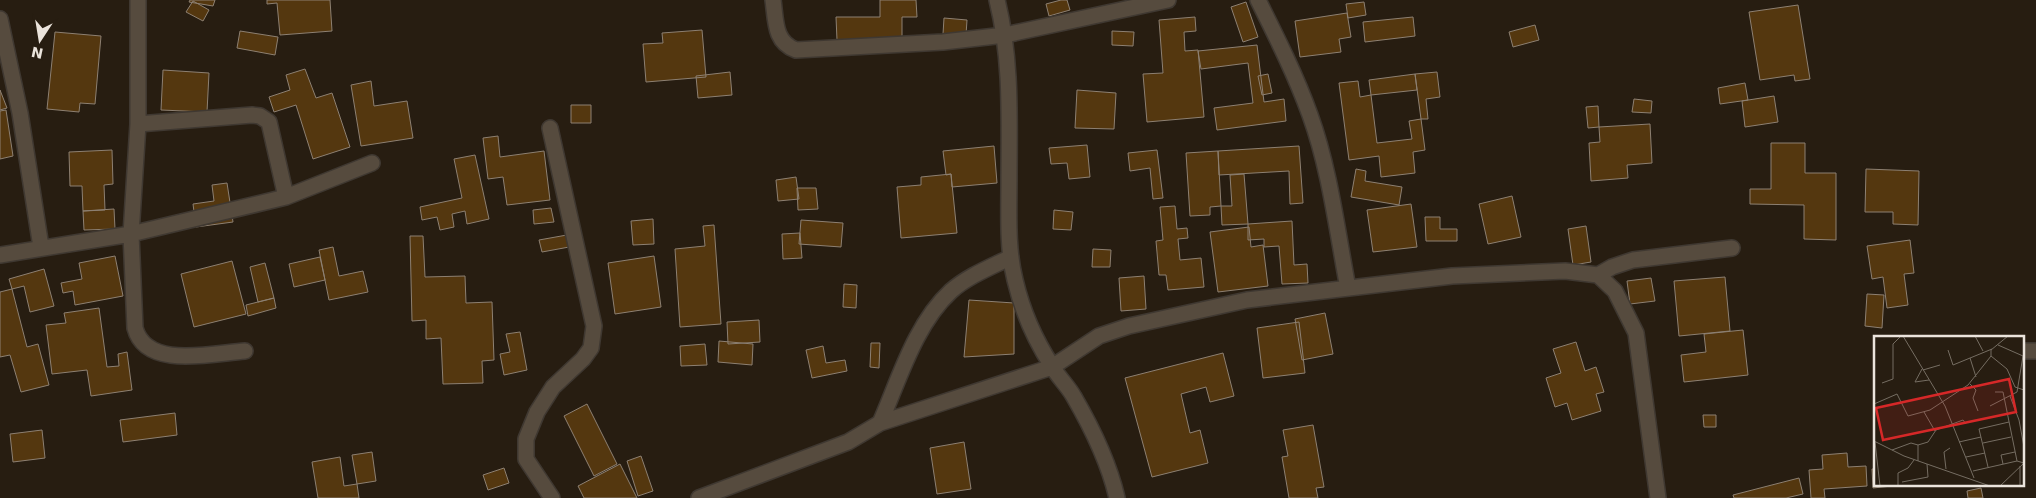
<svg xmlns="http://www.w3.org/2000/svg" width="2036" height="498" font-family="'DejaVu Sans',sans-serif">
	<rect width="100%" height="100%" fill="#271d11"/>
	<path fill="#54370f" stroke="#8d8072" d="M190,0H215L213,6L189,2Z
		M267,0H330L332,31L280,35L277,3L267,4Z
		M880,0H916L917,17H902V39L837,40L836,17H880Z
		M1061,0H1067L1070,10L1049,16L1046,4Z
		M193,1L209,10L203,21L186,12Z
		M1246,2L1258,37L1243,42L1231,7Z
		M1364,2L1366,15L1348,18L1346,4Z
		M1798,5L1810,79L1795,81L1794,75L1760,80L1749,12Z
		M1347,13L1351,37L1339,39L1341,52L1300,57L1295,21Z
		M1195,17L1196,31L1184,32L1185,51L1198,50L1204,117L1147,122L1143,74L1163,73L1159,20Z
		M1413,17L1415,36L1365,42L1363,22Z
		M944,18L967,20L966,35L943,34Z
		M1535,25L1539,40L1513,47L1509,32Z
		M702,30L706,77L646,82L643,44L663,43L662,33Z
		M240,31L278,37L275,55L237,48Z
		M1112,31L1134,32L1133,46L1112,45Z
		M55,32L101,36L95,104L80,103L79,112L47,109Z
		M1257,45L1264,102L1284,99L1286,121L1217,130L1214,108L1253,103L1248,63L1201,69L1198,51Z
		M305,69L316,98L332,93L350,147L313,159L296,105L274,112L269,97L290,90L286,75Z
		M163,70L209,73L207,112L161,110Z
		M730,72L732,95L698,98L696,76Z
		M1437,72L1440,97L1426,99L1428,119H1421L1415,74Z
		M1268,74L1272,93L1262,95L1258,76Z
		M1415,74L1417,90L1371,95L1369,80Z
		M371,81L374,106L407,101L413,138L361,146L351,85Z
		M1358,81L1360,97L1371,95L1377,143L1412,139L1409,121L1421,119L1425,150L1413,152L1415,173L1381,177L1379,156L1349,160L1339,83Z
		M1745,83L1748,100L1720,104L1718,88Z
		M0,90L7,108L0,110Z
		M1077,90L1116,93L1114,129L1075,128Z
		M1774,96L1778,122L1745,127L1742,101Z
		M1634,99L1652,101L1651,113L1632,112Z
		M571,105H591V123H571Z
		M1598,106L1599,127L1588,128L1586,107Z
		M6,110L13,156L0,159V111Z
		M1650,124L1652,163L1627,165L1628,178L1591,181L1589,143L1600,142L1599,127Z
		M498,136L500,157L544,151L550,200L507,205L503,177L488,179L483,138Z
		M1771,143H1805V173H1836V240L1804,239V205L1750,204V189H1771Z
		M1087,145L1090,177L1069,179L1067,163L1051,164L1049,148Z
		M994,146L997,183L952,187L951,174L946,175L943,151Z
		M1299,146L1303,203L1290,204L1289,171L1219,175L1218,151Z
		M112,150L113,184L104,185L105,210L83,211L82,186H70L69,152Z
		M1157,150L1163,198L1153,199L1150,168L1130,171L1128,153Z
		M1218,151L1221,206L1210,207V215L1190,216L1186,153Z
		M475,155L489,219L467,224L465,211L452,214L454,227L440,230L437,217L422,220L420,207L462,198L454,159Z
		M1356,169L1366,171L1365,181L1402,187L1399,205L1351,197Z
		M1866,169L1919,171L1918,225L1893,224V212H1865Z
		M951,174L957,233L901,238L897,187L921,185V177Z
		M1244,174L1248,224L1222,225L1221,206H1232L1230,175Z
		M796,177L799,199L778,201L776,180Z
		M227,183L233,222L196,227L193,204L214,201L212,185Z
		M797,188H816L818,209L798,210Z
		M1512,196L1521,237L1488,244L1479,204Z
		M1411,204L1417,247L1373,252L1367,210Z
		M1175,206L1177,229L1187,228L1188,238L1178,239L1180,260L1201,258L1204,287L1168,290L1166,275H1159L1156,241L1163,240L1160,207Z
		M551,208L554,222L534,224L533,210Z
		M114,209L115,229L84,230L83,211Z
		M1054,210L1073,212L1071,230L1053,229Z
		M1425,217H1440V229H1457V241H1426Z
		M653,219L654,244L633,245L631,221Z
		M801,220L843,223L841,247L799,244Z
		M1292,221L1294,265L1307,264L1308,283L1282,284L1279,246L1264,247V239L1248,240V224Z
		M714,225L721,324L680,327L675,249L705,246L703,226Z
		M1586,226L1591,262L1573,265L1568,229Z
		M1249,227L1251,247L1263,245L1268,286L1218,292L1210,232Z
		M578,233L580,245L542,252L539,240Z
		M800,233L802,258L783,259L782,234Z
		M410,236H423L425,277L465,276L466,303L492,302L494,360L482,361L483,383L443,384L441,338L426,339V320L412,321Z
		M1910,240L1914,273L1904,274L1908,305L1887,308L1883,277L1872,279L1867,246Z
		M333,247L339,276L363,271L368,292L329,300L319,250Z
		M1093,249L1111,250L1110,267H1092Z
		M115,256L123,296L75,305L73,291L63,293L61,283L82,279L79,263Z
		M654,256L661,307L615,314L608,263Z
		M320,257L325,280L294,287L289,264Z
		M232,261L246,314L194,327L181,274Z
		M265,263L274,298L258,302L250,267Z
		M44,269L54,306L30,312L24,286L12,289L9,279Z
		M1144,276L1146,309L1121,311L1119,278Z
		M1725,277L1730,331L1679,336L1674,281Z
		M1651,278L1655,301L1630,304L1627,281Z
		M844,284L857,285L856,308L843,307Z
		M12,289L27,347L38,344L49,385L21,392L10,355L0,357V292Z
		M1867,294L1884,295L1882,328L1865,326Z
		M274,298L276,308L248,316L246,305Z
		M969,300L1014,303V354L964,357Z
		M99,308L107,367L119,366L118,354L127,352L132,390L91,396L87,370L52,374L46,325L66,323L64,313Z
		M1325,313L1333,354L1302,360L1295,319Z
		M759,320L760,342L728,344L727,322Z
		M1299,322L1305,373L1263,378L1257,328Z
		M1743,330L1748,375L1684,382L1681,355L1706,352L1704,334Z
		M520,332L527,370L504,375L500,354L510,352L506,334Z
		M719,341L753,344L752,365L718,362Z
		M1576,342L1585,371L1596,367L1604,392L1596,394L1601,411L1572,420L1567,403L1555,407L1546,378L1561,373L1553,349Z
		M871,343H880L879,368L870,367Z
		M705,344L707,365L681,366L680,346Z
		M823,346L826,363L845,360L847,371L812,378L806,350Z
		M1223,353L1234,396L1210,402L1206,387L1181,394L1190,433L1200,430L1208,463L1152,477L1125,378Z
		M587,404L617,464L594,476L564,416Z
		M175,413L177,435L123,442L120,420Z
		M1703,415H1716V427H1704Z
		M1313,425L1324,487L1316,488L1318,498H1289L1282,457L1288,456L1283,430Z
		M42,430L45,458L13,462L10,434Z
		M964,442L971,489L937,494L930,448Z
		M372,452L376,481L357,484L352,455Z
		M1847,453L1848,467L1866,466L1867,486L1824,489L1825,498H1811L1809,470L1823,469L1822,455Z
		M641,456L653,491L638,496L627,461Z
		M340,457L344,486L357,484L359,498H318L312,462Z
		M620,464L637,498H584L578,486Z
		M504,468L509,483L488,490L483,475Z
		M1872,469H1875V484H1911L1873,488Z
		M1799,478L1803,494L1786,498H1734L1733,495Z
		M1981,488L1983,498H1968L1967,491Z"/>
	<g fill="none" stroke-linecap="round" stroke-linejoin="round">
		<defs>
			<path id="minor" d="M138,0V124L131,234L135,328C146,370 213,353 245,351
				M773,0C776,21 774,42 796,50L943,42L1005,35L1168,0
				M997,0C1012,60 1009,120 1009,181C1009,214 1007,248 1015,280C1022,310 1035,340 1052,366C1058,377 1068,386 1074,397C1092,428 1109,463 1117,498
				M1258,0C1277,38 1296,76 1310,115C1330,170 1337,231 1348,288
				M0,19L20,113L41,247
				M138,124L252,115L260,116L269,122L286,197
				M550,128L594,326L591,348L583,359L553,387L537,412L526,439V459L552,498
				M0,255L131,234L286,197L372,163
				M1598,275L1612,267L1633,260L1732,248
				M2022,351H2036
				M880,423C899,380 915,324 951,291C968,276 991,267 1011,257
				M699,498L848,442L880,423L1052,367L1099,336L1129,326L1247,300L1452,276L1565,271L1598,275L1615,291L1636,333L1658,498"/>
		</defs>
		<use href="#minor" stroke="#3f3831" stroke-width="18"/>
		<use href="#minor" stroke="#564b3e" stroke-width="15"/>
	</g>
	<g transform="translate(1874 336)">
		<rect width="150" height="150" fill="#271d11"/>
		<path fill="none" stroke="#756d62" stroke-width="1" d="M29,0L71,70L100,142M101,0L109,15M134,0L117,14V20L133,33L141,51L150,54M124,9L149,20M74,14L79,29L118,13M96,22L102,41M48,33L41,46L55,44M49,34L66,29M8,47L19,43V8L27,0M96,48L102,54L99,62L104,75M121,56H129L143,125M136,60L145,84L150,111M0,68L23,58L34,80L56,74L94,49L117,20M116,70L143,56L149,20M50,76L61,95M0,105L30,120L116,150M1,106L6,150M85,106L107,101M109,107L137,101M18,114L37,107L44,109M92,121L111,117M44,125V109L54,106L62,94L89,84L92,88M129,128L127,119L141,116M146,130V150M114,131L105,93L135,86M72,133L70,116L76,112M99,135L143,125L150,127M28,146L54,141L53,128M24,150V137L34,132L40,124M126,150L150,127"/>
		<path fill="#d62828" fill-opacity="0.15" stroke="#d62828" stroke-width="2.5" d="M135,43L142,76L9,104L2,72Z"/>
		<rect width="150" height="150" fill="none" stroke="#ebe4dc" stroke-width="2.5"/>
	</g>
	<g transform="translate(40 40) rotate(192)" stroke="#271d11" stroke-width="4" paint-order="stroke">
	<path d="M0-4L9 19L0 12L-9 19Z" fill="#ebe4dc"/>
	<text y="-8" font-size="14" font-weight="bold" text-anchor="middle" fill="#ebe4dc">N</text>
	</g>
</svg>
